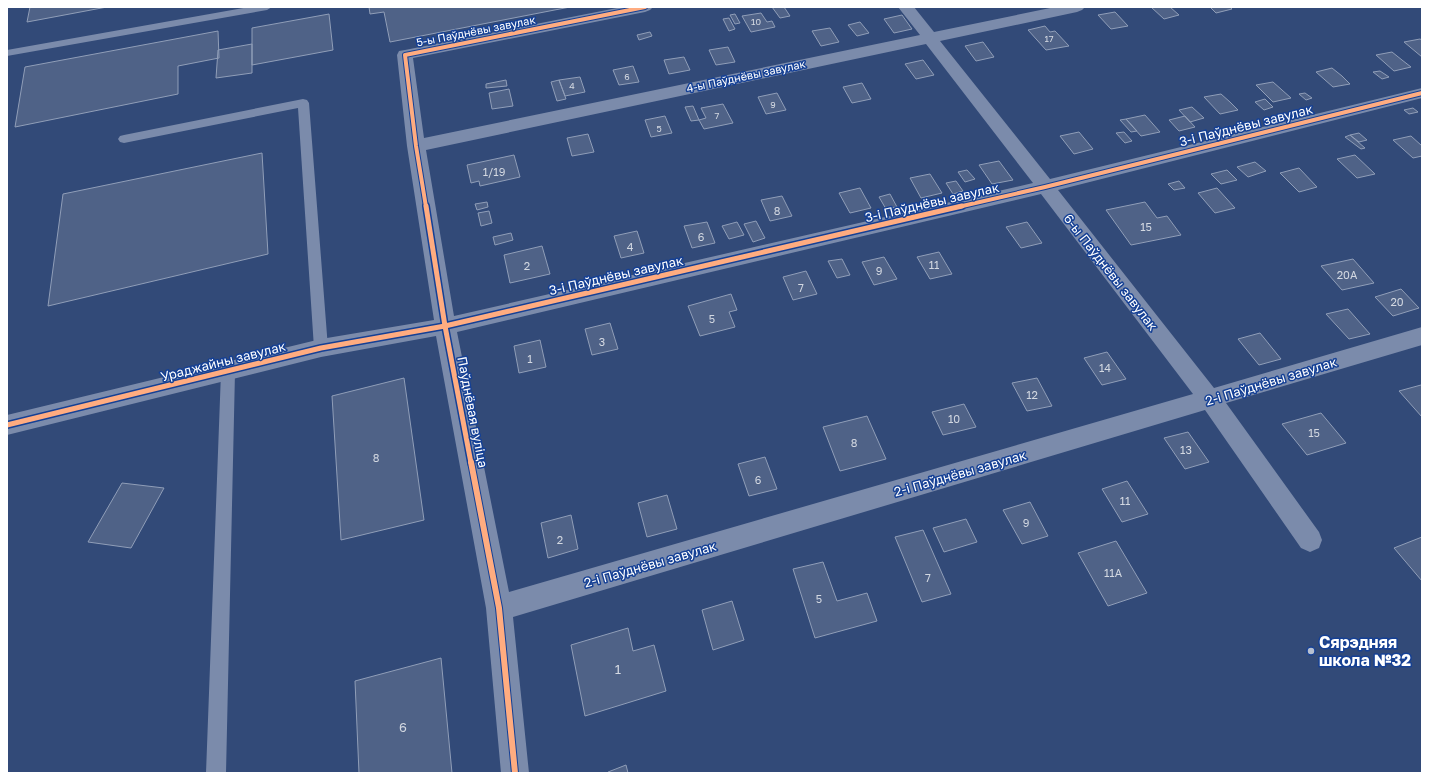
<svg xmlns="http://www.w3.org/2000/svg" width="1429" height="780" font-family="'Golos Text',sans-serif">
	<rect width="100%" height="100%" fill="#324a78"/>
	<path fill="#4f6287" stroke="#909eb8" d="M30,7H107L27,22Z
		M369,7H570L390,42L384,12L370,14Z
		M772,7H784L790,16L780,18Z
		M1151,7H1170L1179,15L1164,19Z
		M1210,7H1230L1232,9L1216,13Z
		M1115,12L1128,26L1111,29L1098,15Z
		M761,13L767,22L772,21L775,27L751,32L742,16Z
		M329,14L333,50L252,65V28Z
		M735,14L740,23L735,24L730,15Z
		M902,15L912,29L894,33L884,19Z
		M729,18L735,29L729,31L723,19Z
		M860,22L869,33L857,36L848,25Z
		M1045,26L1050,32L1055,31L1069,46L1046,50L1028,30Z
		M830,28L839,42L821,46L812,31Z
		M218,31L219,58L178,66V94L15,127L25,67Z
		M650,32L652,36L639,40L637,35Z
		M1420,39L1422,40V57L1404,42Z
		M983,42L994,57L976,61L965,46Z
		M252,44V73L216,78L218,50Z
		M728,47L735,62L716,65L709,50Z
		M1392,52L1402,60L1411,67L1394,71L1376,55Z
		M684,57L690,70L669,74L664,60Z
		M923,60L934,75L916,79L905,64Z
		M633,66L639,82L619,85L613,70Z
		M1332,68L1342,76L1350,84L1333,87L1316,72Z
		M1380,71L1389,77L1382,79L1373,72Z
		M580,77L585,92L565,96L559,80Z
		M506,80L507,86L486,88V84Z
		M559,80L566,99L557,101L551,82Z
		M1273,82L1291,98L1273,102L1256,85Z
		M862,83L871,99L852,103L843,87Z
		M509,89L513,106L492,109L489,93Z
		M777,93L786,110L766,114L758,97Z
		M1305,93L1312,98L1306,100L1299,94Z
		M1221,94L1230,102L1238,110L1220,114L1204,97Z
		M1265,99L1273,107L1264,110L1255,102Z
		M723,104L733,123L704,129L699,120L706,118L701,108Z
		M693,106L699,120L691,121L685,107Z
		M1192,107L1204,118L1190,122L1179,110Z
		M1413,108L1418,112L1409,114L1404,110Z
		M1145,115L1160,132L1141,136L1126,119Z
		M665,116L672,133L651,137L645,120Z
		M1185,116L1195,127L1179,131L1169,120Z
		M1126,119L1137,131L1131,132L1120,120Z
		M1079,132L1093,149L1074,154L1060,136Z
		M1124,132L1132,141L1125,143L1116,133Z
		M1359,133L1367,140L1359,142L1350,135Z
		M588,134L594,152L572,156L567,138Z
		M1350,135L1365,148L1361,149L1345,137Z
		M1411,136L1422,146V156L1413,158L1393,140Z
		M262,153L268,254L48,306L63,194Z
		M514,155L520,177L480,186L479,181L471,183L467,165Z
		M1355,155L1375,174L1357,178L1337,159Z
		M999,161L1013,180L992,184L979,165Z
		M1255,162L1266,171L1248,177L1237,167Z
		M1299,168L1317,187L1299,192L1280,173Z
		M967,170L975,179L965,182L958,172Z
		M1227,170L1237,180L1221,184L1211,174Z
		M930,174L942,193L921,198L910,178Z
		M956,181L963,191L953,194L946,183Z
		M1179,181L1185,188L1174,190L1168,184Z
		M860,188L871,208L850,213L839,193Z
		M1217,188L1235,208L1215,213L1198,193Z
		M890,194L897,207L886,209L879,197Z
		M782,196L792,216L770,221L761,200Z
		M487,202L488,207L477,210L475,204Z
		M1145,202L1157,218L1167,216L1181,235L1131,245L1106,210Z
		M489,211L492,223L481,226L478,213Z
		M756,221L765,238L753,242L744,224Z
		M707,222L715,243L692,248L684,226Z
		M737,222L744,235L729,239L722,226Z
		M1027,222L1042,243L1021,248L1006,227Z
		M637,231L644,253L621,258L614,236Z
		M511,233L513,240L495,245L493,237Z
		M542,246L550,274L510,283L504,255Z
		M939,252L952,274L930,279L917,257Z
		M884,257L897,279L874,285L862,262Z
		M842,259L850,275L837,278L828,261Z
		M1353,259L1374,283L1342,290L1321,266Z
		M806,271L817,294L793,300L783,277Z
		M1401,289L1419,308L1393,316L1375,297Z
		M731,294L737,310L729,312L735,327L700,336L688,306Z
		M1348,309L1370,334L1349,339L1326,314Z
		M610,323L618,349L592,355L585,329Z
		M1260,333L1281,359L1259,365L1238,339Z
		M540,340L546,367L519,373L514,346Z
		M1107,352L1126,379L1102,385L1084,358Z
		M404,378L424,520L341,540L332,396Z
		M1037,378L1052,406L1027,411L1012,383Z
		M1421,385L1422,386V417L1399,391Z
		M964,404L976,427L943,435L932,412Z
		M1321,413L1346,443L1307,455L1282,424Z
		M867,416L886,459L840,471L823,427Z
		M1188,432L1209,462L1185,469L1164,438Z
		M765,457L777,489L749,496L738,464Z
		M1127,481L1148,514L1122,522L1102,489Z
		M122,483L164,488L131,548L88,542Z
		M667,495L677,529L647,537L638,503Z
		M1030,502L1048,536L1022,544L1003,510Z
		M571,515L578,549L548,558L541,523Z
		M966,519L977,542L944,552L933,528Z
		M923,530L951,594L922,602L895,537Z
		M1422,537V581L1394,548Z
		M1116,541L1147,593L1108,606L1078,553Z
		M823,562L837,601L867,593L877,621L815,638L793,569Z
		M732,601L744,640L713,650L702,610Z
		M628,628L633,651L654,645L666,691L585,716L571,645Z
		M441,658L452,773H359L355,681Z
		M626,765L628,773H608V772Z"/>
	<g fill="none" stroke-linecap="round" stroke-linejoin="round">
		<path fill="#7b8bab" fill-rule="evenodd" d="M249,7H272L267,10L7,56V50Z
			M303,99L307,100L309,103L328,348L326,352L321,354L316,352L314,348L298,108L124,143L120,142L118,139L120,136L124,135Z
			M228,366L233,368L235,372L226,773H206L221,372L223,368Z"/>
		<path fill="#7b8bab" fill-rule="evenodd" d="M622,7H653L650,10L645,12L413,58L424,138L920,35L898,7H914L934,32L1055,7H1085L1082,10L1077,12L940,41L1050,179L1422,88V98L1058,190L1214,388L1422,327V345L1226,403L1319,532L1322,540L1319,548L1310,552L1301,548L1205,410L513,617L529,773H501L486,608L436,336L321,357L7,435V415L321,339L434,320L407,146L397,55L399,51L405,50ZM926,44L1033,183L454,316L426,150ZM1041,194L1193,394L509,592L457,332Z"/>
		<defs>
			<path id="cycleway-far2" d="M426,207L416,146L405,55L645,7
				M958,207L1045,187L1422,93"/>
			<path id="cycleway-far1" d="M426,206L445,326L471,463
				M7,425L321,348L445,326L962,206"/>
			<path id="cycleway" d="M471,462L499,608L515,773"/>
		</defs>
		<use href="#cycleway-far2" stroke="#154095" stroke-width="6"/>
		<use href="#cycleway-far1" stroke="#154095" stroke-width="8"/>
		<use href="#cycleway" stroke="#154095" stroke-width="8"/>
		<use href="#cycleway-far2" stroke="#ffac80" stroke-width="4"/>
		<use href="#cycleway-far1" stroke="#ffac80" stroke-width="5"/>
		<use href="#cycleway" stroke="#ffac80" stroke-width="6"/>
	</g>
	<circle fill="#b7c0d0" stroke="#154095" stroke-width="1.5" cx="1311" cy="651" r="4"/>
	<g text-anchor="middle" stroke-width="3" stroke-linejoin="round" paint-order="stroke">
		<g font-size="9" fill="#d3d8e1">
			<text x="756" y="25">10</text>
			<text x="1049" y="42">17</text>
			<text x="627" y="80">6</text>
			<text x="572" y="89">4</text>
			<text x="773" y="108">9</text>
			<text x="717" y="119">7</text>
			<text x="659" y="132">5</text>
		</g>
		<g font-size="11" fill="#fff" stroke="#154095">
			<text transform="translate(476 31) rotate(-11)" y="4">5-ы Паўднёвы завулак</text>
			<text transform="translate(746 76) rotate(-12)" y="4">4-ы Паўднёвы завулак</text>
		</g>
		<g font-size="11" fill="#d3d8e1">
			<text x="494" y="176">1/19</text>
			<text x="777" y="215">8</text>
			<text x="1146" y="231">15</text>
			<text x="701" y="241">6</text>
			<text x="630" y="251">4</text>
			<text x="934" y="269">11</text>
			<text x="527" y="270">2</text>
			<text x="879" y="275">9</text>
			<text x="1347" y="279">20А</text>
			<text x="801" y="292">7</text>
			<text x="1397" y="306">20</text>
			<text x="712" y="323">5</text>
			<text x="602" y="346">3</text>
			<text x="530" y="363">1</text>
			<text x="1105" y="372">14</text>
			<text x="1032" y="399">12</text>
			<text x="954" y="423">10</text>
			<text x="1314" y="437">15</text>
			<text x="854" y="447">8</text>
			<text x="1186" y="454">13</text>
			<text x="376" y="462">8</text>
			<text x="758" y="484">6</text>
			<text x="1125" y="505">11</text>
			<text x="1026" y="527">9</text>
			<text x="560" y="544">2</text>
			<text x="1113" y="577">11А</text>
			<text x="928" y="582">7</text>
			<text x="819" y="603">5</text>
		</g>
		<g font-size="13" fill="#fff" stroke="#154095">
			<text transform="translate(1246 125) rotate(-14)" y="5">3-і Паўднёвы завулак</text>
			<text transform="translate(932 202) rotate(-13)" y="5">3-і Паўднёвы завулак</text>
			<text transform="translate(1111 272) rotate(52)" y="5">6-ы Паўднёвы завулак</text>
			<text transform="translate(616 275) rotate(-13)" y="5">3-і Паўднёвы завулак</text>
			<text transform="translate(223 361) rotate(-14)" y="5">Ураджайны завулак</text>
			<text transform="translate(1271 381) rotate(-17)" y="5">2-і Паўднёвы завулак</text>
			<text transform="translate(473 412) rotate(79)" y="5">Паўднёвая вуліца</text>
			<text transform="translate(960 473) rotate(-16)" y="5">2-і Паўднёвы завулак</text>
			<text transform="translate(650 564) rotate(-16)" y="5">2-і Паўднёвы завулак</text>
		</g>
		<g font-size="13" fill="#d3d8e1">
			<text x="618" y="674">1</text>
			<text x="403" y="732">6</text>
		</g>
		<g font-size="16" font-weight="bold" fill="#fff" stroke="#154095" text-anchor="start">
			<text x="1319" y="648">Сярэдняя<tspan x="1319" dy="18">школа №32</tspan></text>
		</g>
	</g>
	<rect width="1429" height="780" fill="none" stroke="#ffffff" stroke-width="16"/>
</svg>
